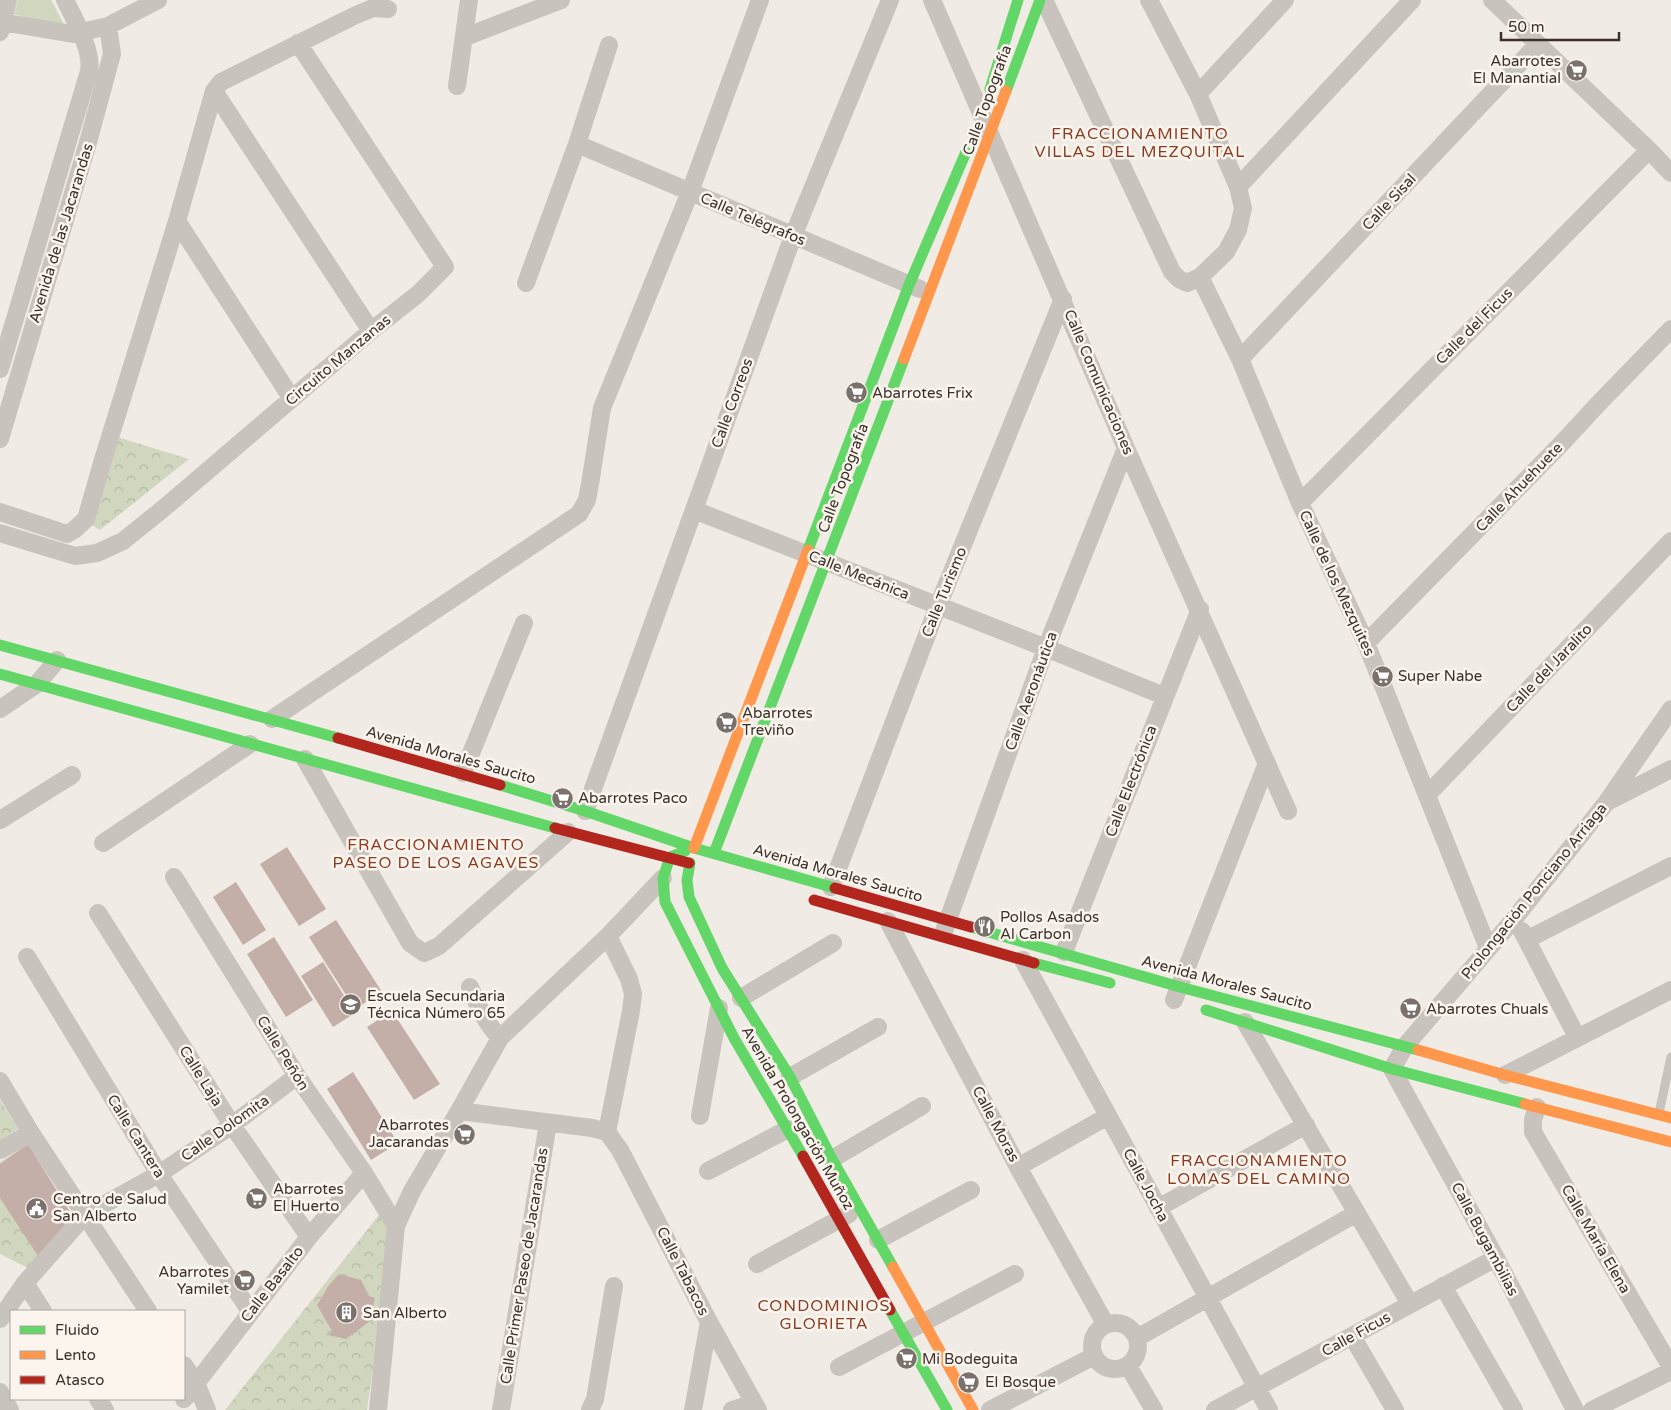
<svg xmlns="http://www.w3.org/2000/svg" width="1671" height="1410" font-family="'Varela Round',sans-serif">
	<defs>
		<pattern id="park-crowns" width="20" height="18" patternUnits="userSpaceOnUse" patternTransform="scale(1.25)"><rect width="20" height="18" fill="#d1d6bf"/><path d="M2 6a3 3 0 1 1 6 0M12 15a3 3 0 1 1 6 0" fill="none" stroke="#b4b8a4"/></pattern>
	</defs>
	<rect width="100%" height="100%" fill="#f0ebe5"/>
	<path fill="#d1d6bf" d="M18,0H51L66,28L14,14Z"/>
	<path fill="url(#park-crowns)" d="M117,437L189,459L100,530L90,524Z
		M0,1100L18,1129L0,1140Z
		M28,1144L73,1217L28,1268L0,1254V1162Z
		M379,1215L393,1230L367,1410H225Z"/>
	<path fill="#c3afa7" d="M287,847L326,909L299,926L260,864Z
		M236,882L266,930L243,945L213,897Z
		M336,920L382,992L355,1009L309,937Z
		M274,937L313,1000L286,1017L247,954Z
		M323,962L355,1013L333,1027L301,976Z
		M392,1011L440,1084L414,1100L367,1027Z
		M353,1072L398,1143L371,1160L327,1089Z
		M28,1144L73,1217L38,1256L0,1198V1164Z
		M339,1274L361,1280L369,1296L375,1298L370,1321L346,1339L328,1335L332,1331L317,1305L329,1285Z"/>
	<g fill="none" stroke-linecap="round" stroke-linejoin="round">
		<path stroke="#c9c3be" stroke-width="9" d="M1659,1113L1671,1057"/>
		<path stroke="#c9c3be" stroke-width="18" d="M932,0L1126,448L1288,811
			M1044,0L1172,272L1179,279L1187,283L1200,277L1226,252L1238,230L1243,208L1238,187L1198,94L1149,0
			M1492,0L1649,150L1671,173
			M2,22L73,34L108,26L158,0
			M0,32L8,0
			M465,37L561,0
			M457,86L469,0
			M214,91L371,331
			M1198,94L1285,0
			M577,144L920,289
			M1238,187L1412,0
			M177,221L292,399
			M1200,277L1240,359L1300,503L1366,643L1488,948
			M526,283L577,144L609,45
			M1240,359L1538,44
			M0,369L89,71C93,50 74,19 65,0
			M0,439L87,146L112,54L108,26
			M1300,503L1649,150
			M694,510L1046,648L1164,696
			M0,512L67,534L74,530L86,519L102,463L177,221L214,91L221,82L356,15L373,8L388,9
			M0,533L75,556L97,553L123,541L164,508L371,331L418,294L445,267L298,43
			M1366,643L1562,443L1600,402L1671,329
			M0,709L37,684L57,660
			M272,719L579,514L587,500L590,484L602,408L690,192L760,0
			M305,759L410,943L424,953L439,946L568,832
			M463,773L524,623
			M1427,795L1671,541
			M1609,801L1671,769
			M585,811L793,236L890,0
			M0,820L72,775
			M103,843L250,744
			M174,877L297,1076L364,1173L396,1226
			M831,887L938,606L1063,299
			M98,913L232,1125L309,1237
			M888,921L1018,1167L1106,1325
			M944,931L1046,648L1126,448
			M1522,931L1577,1037
			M1528,939L1671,866
			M1064,952L1200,609
			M27,957L159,1174L250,1311
			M1023,960L1269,1410
			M470,987C478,1006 485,1022 500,1038
			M741,998L833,943
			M1174,1000L1267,763
			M1245,1022L1410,1304
			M1505,1075L1671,990
			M790,1077L878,1027
			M0,1081L31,1133L148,1311
			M1537,1107L1533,1120V1132L1671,1367
			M459,1111L592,1128L607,1132
			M700,1116L719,1008
			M607,1132L620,1150L709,1322L758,1410
			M607,1132L631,1011L633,994L629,979L608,936
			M0,1150L31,1133
			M832,1159L922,1106
			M1018,1167L1108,1116
			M708,1171L788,1129
			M1158,1208L1306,1125
			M878,1240L971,1190
			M757,1264L849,1214
			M25,1283L43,1311
			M1443,1286L1514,1410
			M0,1319L25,1283L85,1215L159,1174L232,1125L297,1076
			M1092 1346a23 23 0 1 1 46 0a23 23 0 1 1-46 0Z
			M1352,1336L1395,1410
			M1137,1338L1357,1213
			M184,1365L196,1383L207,1410
			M1128,1366L1154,1410
			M839,1367L1015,1274
			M0,1392L10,1410
			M98,1399L105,1410
			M184,1399L309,1237L364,1173
			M378,1410L396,1226L412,1191L459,1111L500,1038L608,936L663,878
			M501,1410L548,1123
			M590,1410L595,1399L614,1286
			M693,1410L709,1322
			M732,1410L754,1403
			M990,1410L1094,1356
			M1215,1410L1496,1258
			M1575,1410L1496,1258L1392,1069L1405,1046L1514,919L1606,803L1671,709
			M1592,1410L1671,1371"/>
		<path stroke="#63d668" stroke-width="11" d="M990,89L1018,0
			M1006,91L1040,0
			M808,550L909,285L966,152
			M0,645L338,738
			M0,674L555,828
			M500,785L585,811L694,848L835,888
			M685,851L670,857L663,878L665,902L734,1038L803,1156
			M714,853L904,359
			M690,863L687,880L689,897L722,968L790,1077L832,1159L893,1267
			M971,927L1180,987L1418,1050
			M1034,963L1110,983
			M1206,1010L1392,1069L1525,1104
			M890,1310L947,1410"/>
		<path stroke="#ff974d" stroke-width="11" d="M904,359L1006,91
			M694,848L808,550
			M1418,1050L1505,1075L1671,1118
			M1525,1104L1671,1142
			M893,1267L973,1410"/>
		<path stroke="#b3261e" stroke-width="11" d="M338,738L500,785
			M555,828L689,863
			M835,888L971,927
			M814,900L1034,963
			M803,1156L890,1310"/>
	</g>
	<defs>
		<symbol id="supermarket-disc" viewBox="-11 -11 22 22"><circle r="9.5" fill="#7a716c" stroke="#fbf5ee"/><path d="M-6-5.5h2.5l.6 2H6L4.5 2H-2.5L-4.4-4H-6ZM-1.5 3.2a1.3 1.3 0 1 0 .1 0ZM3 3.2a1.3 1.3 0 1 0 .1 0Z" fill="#fff"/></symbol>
		<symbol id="restaurant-disc" viewBox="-11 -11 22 22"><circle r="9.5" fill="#7a716c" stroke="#fbf5ee"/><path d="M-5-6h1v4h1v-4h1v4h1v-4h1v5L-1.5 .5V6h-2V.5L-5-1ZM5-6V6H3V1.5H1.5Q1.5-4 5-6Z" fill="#fff"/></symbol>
		<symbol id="school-disc" viewBox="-11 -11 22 22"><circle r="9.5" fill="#7a716c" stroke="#fbf5ee"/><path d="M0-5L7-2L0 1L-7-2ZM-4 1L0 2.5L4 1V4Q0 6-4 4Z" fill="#fff"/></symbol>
		<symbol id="civic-disc" viewBox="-11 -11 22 22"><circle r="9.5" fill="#7a716c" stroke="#fbf5ee"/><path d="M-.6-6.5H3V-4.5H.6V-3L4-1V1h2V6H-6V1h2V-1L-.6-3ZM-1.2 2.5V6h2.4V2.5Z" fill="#fff"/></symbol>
		<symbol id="building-disc" viewBox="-11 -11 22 22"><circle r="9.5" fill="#7a716c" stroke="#fbf5ee"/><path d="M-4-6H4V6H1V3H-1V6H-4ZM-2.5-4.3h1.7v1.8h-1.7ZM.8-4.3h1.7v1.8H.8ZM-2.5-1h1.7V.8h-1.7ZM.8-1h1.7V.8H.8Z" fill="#fff"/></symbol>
	</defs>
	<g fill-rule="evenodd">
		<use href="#supermarket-disc" x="1564" y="58" width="25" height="25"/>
		<use href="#supermarket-disc" x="844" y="380" width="25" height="25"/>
		<use href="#supermarket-disc" x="1370" y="664" width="25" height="25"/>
		<use href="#supermarket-disc" x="714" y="710" width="25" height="25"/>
		<use href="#supermarket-disc" x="550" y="786" width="25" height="25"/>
		<use href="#restaurant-disc" x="972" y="914" width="25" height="25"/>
		<use href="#school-disc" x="338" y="992" width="25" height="25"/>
		<use href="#supermarket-disc" x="1398" y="996" width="25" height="25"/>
		<use href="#supermarket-disc" x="452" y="1122" width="25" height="25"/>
		<use href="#supermarket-disc" x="244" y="1186" width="25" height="25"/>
		<use href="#civic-disc" x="24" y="1196" width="25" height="25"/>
		<use href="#supermarket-disc" x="232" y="1268" width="25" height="25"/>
		<use href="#building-disc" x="334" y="1300" width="25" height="25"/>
		<use href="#supermarket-disc" x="894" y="1346" width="25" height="25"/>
		<use href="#supermarket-disc" x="956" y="1370" width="25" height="25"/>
	</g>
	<g text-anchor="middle" stroke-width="5" stroke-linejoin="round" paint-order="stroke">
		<g font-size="15" fill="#3b302b" stroke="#fbf5ee" text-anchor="start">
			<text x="1561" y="66" text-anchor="end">Abarrotes<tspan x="1561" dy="17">El Manantial</tspan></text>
			<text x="872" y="398">Abarrotes Frix</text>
			<text x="1398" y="681">Super Nabe</text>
			<text x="742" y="718">Abarrotes<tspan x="742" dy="17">Treviño</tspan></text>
			<text x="578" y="803">Abarrotes Paco</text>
			<text x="1000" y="922">Pollos Asados<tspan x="1000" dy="17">Al Carbon</tspan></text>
			<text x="367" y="1001">Escuela Secundaria<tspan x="367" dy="17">Técnica Número 65</tspan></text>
			<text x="1426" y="1014">Abarrotes Chuals</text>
			<text x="449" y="1130" text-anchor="end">Abarrotes<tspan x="449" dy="17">Jacarandas</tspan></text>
			<text x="273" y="1194">Abarrotes<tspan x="273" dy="17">El Huerto</tspan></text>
			<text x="53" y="1204">Centro de Salud<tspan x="53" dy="17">San Alberto</tspan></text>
			<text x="229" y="1277" text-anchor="end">Abarrotes<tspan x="229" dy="17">Yamilet</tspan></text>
			<text x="363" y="1318">San Alberto</text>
			<text x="922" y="1364">Mi Bodeguita</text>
			<text x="985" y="1387">El Bosque</text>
		</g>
		<g font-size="15" fill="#3b302b" stroke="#fbf5ee">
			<text transform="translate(987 100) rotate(-70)" y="5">Calle Topografía</text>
			<text transform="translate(1389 202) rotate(-47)" y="5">Calle Sisal</text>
			<text transform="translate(753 219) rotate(23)" y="5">Calle Telégrafos</text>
			<text transform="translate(61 233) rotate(-73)" y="5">Avenida de las Jacarandas</text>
			<text transform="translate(1474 326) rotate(-45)" y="5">Calle del Ficus</text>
			<text transform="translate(338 360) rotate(-40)" y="5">Circuito Manzanas</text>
			<text transform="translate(1099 382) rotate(67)" y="5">Calle Comunicaciones</text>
			<text transform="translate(732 403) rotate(-70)" y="5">Calle Correos</text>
			<text transform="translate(843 478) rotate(-69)" y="5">Calle Topografía</text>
			<text transform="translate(1519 487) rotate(-46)" y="5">Calle Ahuehuete</text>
			<text transform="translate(859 575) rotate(22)" y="5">Calle Mecánica</text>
			<text transform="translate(1337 583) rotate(65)" y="5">Calle de los Mezquites</text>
			<text transform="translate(944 592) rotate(-68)" y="5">Calle Turismo</text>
			<text transform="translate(1549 668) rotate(-46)" y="5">Calle del Jaralito</text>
			<text transform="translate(1031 691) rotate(-70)" y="5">Calle Aeronáutica</text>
			<text transform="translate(451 755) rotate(16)" y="5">Avenida Morales Saucito</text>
			<text transform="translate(1131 781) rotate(-69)" y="5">Calle Electrónica</text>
			<text transform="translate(838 873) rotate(16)" y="5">Avenida Morales Saucito</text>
			<text transform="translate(1534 891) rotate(-51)" y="5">Prolongación Ponciano Arriaga</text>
			<text transform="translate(1227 983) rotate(15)" y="5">Avenida Morales Saucito</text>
			<text transform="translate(283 1053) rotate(58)" y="5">Calle Peñón</text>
			<text transform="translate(201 1076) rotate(58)" y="5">Calle Laja</text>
			<text transform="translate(798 1118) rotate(60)" y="5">Avenida Prolongación Muñoz</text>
			<text transform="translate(996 1124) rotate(62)" y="5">Calle Moras</text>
			<text transform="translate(225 1128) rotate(-35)" y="5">Calle Dolomita</text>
			<text transform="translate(136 1136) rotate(58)" y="5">Calle Cantera</text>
			<text transform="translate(1146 1185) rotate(62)" y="5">Calle Jocha</text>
			<text transform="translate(1485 1239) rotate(62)" y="5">Calle Bugambilias</text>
			<text transform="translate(1596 1239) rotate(60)" y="5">Calle María Elena</text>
			<text transform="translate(524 1266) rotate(-81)" y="5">Calle Primer Paseo de Jacarandas</text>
			<text transform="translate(683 1271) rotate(63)" y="5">Calle Tabacos</text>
			<text transform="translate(272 1284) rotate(-52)" y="5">Calle Basalto</text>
			<text transform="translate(1356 1334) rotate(-29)" y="5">Calle Ficus</text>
		</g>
		<g font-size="16" letter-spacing="1" fill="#8c3b22" stroke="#fbf5ee">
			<text x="1140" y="139">FRACCIONAMIENTO<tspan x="1140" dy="18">VILLAS DEL MEZQUITAL</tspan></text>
			<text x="436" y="850">FRACCIONAMIENTO<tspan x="436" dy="18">PASEO DE LOS AGAVES</tspan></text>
			<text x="1259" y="1166">FRACCIONAMIENTO<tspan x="1259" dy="18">LOMAS DEL CAMINO</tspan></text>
			<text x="824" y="1311">CONDOMINIOS<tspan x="824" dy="18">GLORIETA</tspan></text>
		</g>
	</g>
	<rect x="10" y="1310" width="175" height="90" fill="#fbf5ee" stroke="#aea6a0"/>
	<rect x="20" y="1326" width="25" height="8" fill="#63d668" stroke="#aea6a0"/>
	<text x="55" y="1335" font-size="15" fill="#3b302b">Fluido</text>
	<rect x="20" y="1351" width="25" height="8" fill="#ff974d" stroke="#aea6a0"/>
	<text x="55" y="1360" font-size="15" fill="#3b302b">Lento</text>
	<rect x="20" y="1376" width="25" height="8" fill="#b3261e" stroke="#aea6a0"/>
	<text x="55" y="1385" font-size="15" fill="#3b302b">Atasco</text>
	<path d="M1501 32v8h118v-8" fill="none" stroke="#3b302b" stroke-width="2.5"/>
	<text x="1508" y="32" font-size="15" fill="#3b302b" stroke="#fbf5ee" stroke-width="4" paint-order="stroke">50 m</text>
</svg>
